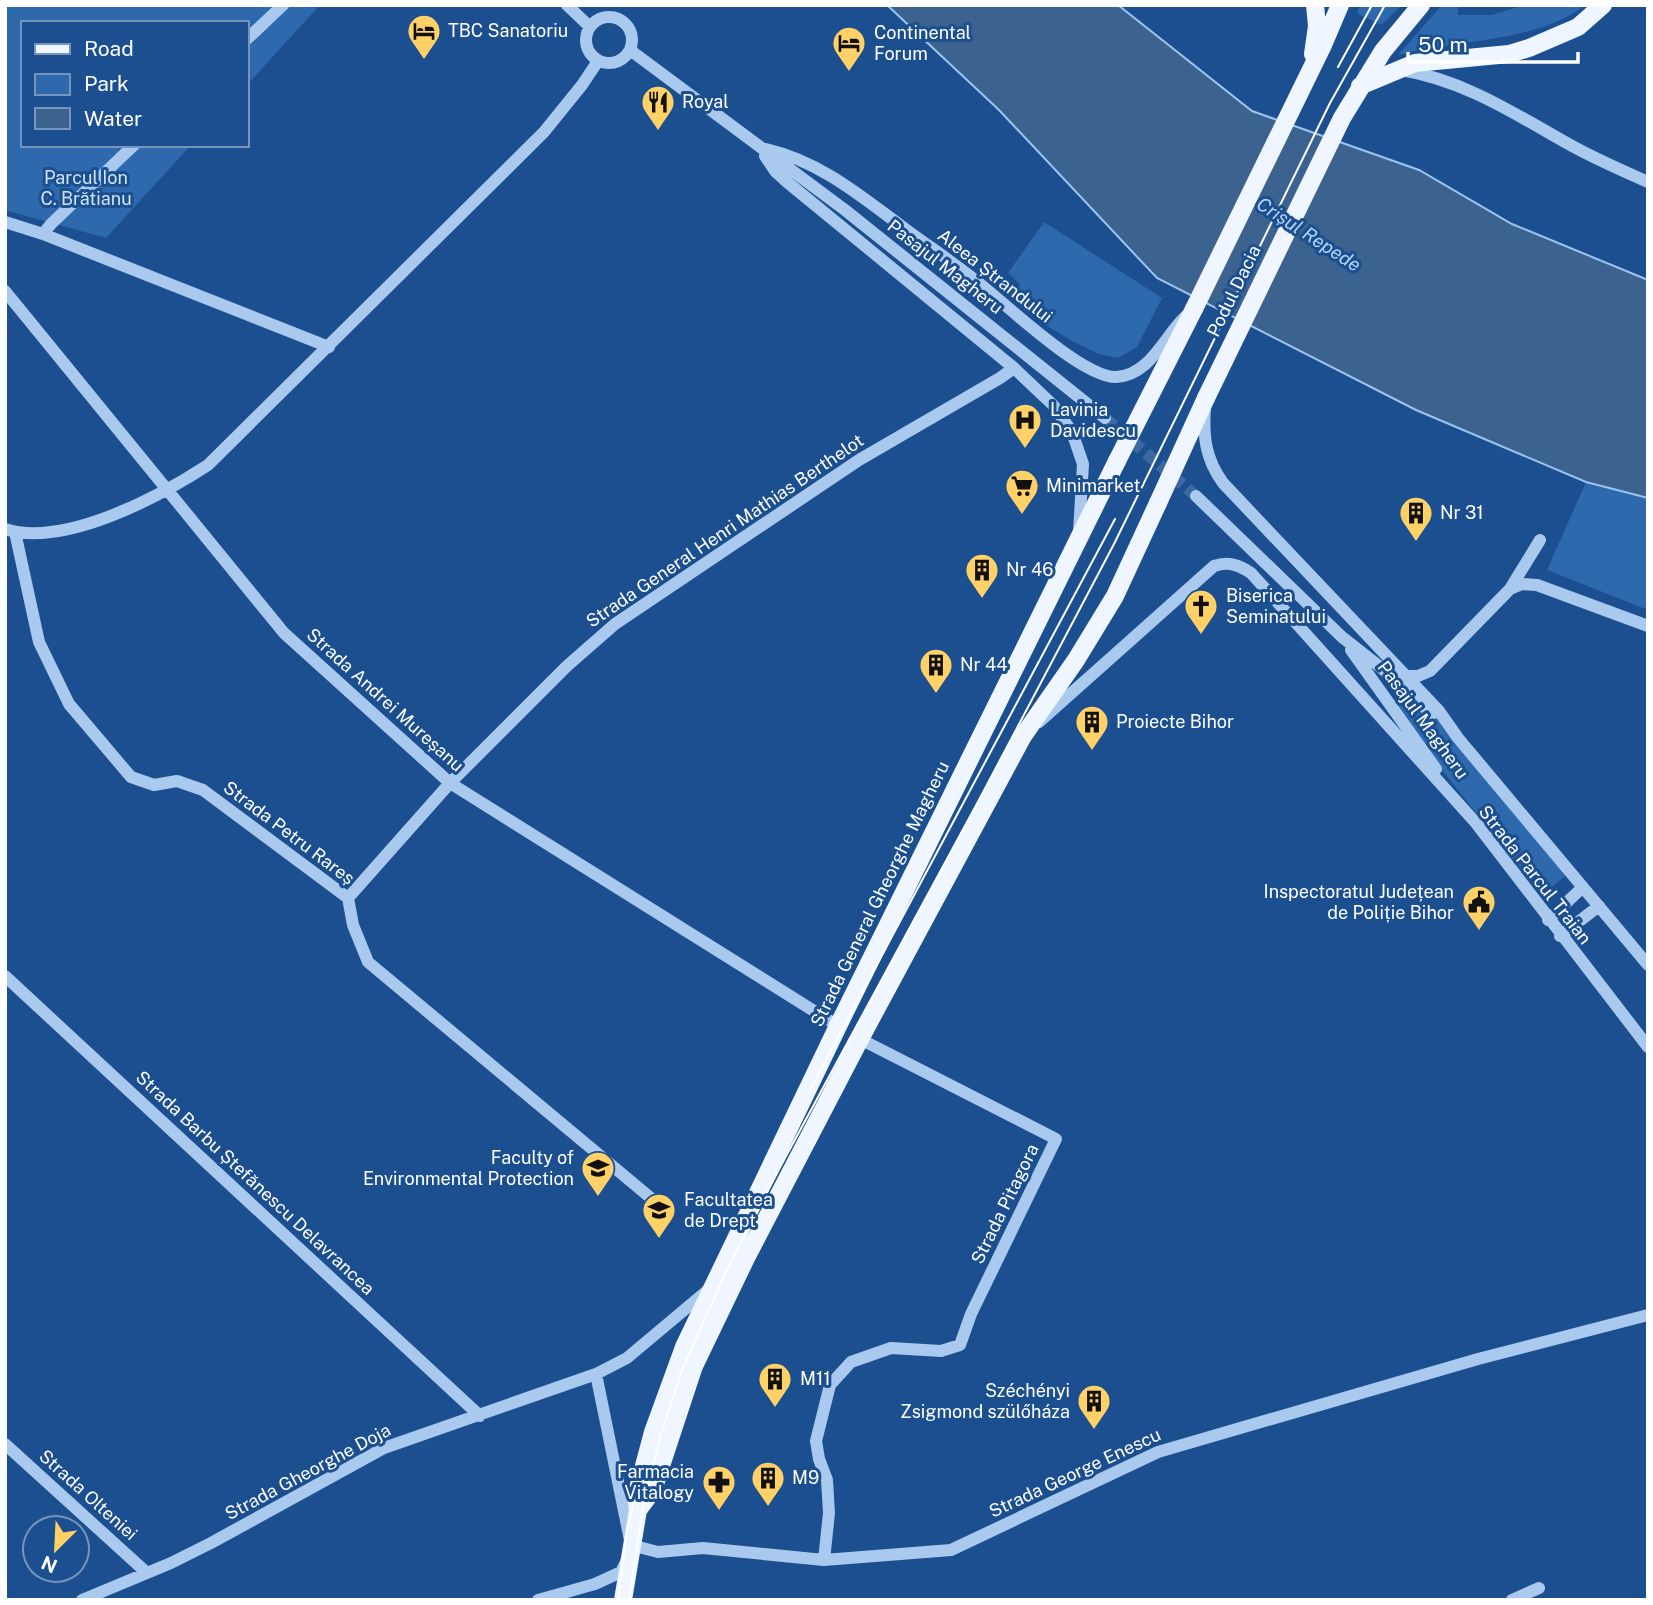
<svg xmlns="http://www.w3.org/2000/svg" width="1653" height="1605" font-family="'Public Sans',sans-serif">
	<rect width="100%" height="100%" fill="#1b4f8f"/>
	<path fill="#2e69ad" d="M5,5H320L247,85V23H23V145H191L106,238L5,210Z
		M1360,5H1402L1381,25L1357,13Z
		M1442,5H1458V15H1491L1525,5H1585C1540,42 1454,40 1398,55Z
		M1044,222L1162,298L1137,347L1118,358L1099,354L1074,342L1039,321L1010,297L1020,284L1008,273Z
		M1586,482L1648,498V610L1547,570Z
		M1409,694L1446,727L1570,872L1542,895L1393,709Z"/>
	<path fill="#3c6290" stroke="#9cc4f0" stroke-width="2" d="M887,5H1118L1252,111L1419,170L1512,224L1648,280V498L1586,482L1416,410L1157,278L999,110Z"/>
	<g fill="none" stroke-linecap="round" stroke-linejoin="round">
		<path stroke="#3d69a0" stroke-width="12" stroke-dasharray="12 6" stroke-linecap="butt" d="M1105,418L1196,496"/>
		<path stroke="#a9c9ee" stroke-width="12" d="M567,5L590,27
			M586 40a23 23 0 1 1 46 0a23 23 0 1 1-46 0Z
			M247,39L283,5
			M630,50L845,210L1105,418
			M1401,70C1465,80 1518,116 1574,147C1598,160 1623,171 1648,182
			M766,149C822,162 863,198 908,231C934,250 961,268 985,288C1012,310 1083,377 1116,377C1150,376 1165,335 1186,316
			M765,156L775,171L787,182L1014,368L1053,405L1072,432L1083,464L1079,532
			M5,222L43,234L329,347
			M43,234L51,224L134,145
			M5,291L284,633L450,783L838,1026
			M1205,407C1203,436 1205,458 1223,483L1439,711L1458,738L1648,965
			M1196,496L1342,637L1389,674L1432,714
			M5,529C64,548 159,497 208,465L544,132L582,85L598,61
			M15,532L39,642L69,704L131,777L154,785L177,781L203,790L348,898L353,925L368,962L658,1204
			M1510,589L1540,540
			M1351,650L1436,769
			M1405,676H1418L1430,671L1510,589L1522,584L1537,585L1648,626
			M1039,722L1214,566C1228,561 1239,565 1251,573L1476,823L1648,1047
			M348,898L450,783L567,666L615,624L859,460L1000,378L1014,368
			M1548,920L1583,887
			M1560,936L1599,906
			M5,976L480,1416
			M708,1290L627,1358L596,1374L631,1545L658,1552L703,1548L824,1560L951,1550L1158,1452L1478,1359L1648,1315
			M5,1444L147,1573
			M824,1560L829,1513L827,1480L819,1459L816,1441L830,1385L851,1362L891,1348L941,1351L960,1345L971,1314L1056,1139L860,1039
			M82,1600L171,1563L211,1543L384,1448L596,1374
			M538,1600L595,1584L621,1572L626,1562
			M1512,1600L1539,1588"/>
		<path stroke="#f0f6ff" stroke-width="18" d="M1313,54L1317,26L1315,5
			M1360,86L1415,63L1509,54L1529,48L1578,27L1603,5
			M1194,309L1323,45L1340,5
			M1206,398L1342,118L1383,51L1421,5
			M638,1510L653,1490L694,1366L746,1258L860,1039L1023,736L1076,660L1115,596L1158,503
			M623,1600L638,1510L636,1496L653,1432L684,1347L838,1026L1117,461"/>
		<path stroke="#fff" stroke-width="2" d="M1338,67L1372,5
			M810,1090L1115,519
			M618,1600L627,1530L635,1496
			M629,1600L644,1501L660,1438L682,1370L729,1265L785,1158L979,800L1114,544L1330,103L1385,5"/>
		<path stroke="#f0f6ff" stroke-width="18" d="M1117,461L1194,309
			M1158,503L1206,398"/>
	</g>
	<defs>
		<symbol id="hotel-pin" viewBox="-11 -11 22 30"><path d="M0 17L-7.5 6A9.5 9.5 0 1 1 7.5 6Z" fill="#ffd166" stroke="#1b4f8f"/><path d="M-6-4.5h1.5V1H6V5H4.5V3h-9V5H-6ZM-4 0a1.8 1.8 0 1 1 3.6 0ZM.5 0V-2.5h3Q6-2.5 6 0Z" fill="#111"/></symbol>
		<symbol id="restaurant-pin" viewBox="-11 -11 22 30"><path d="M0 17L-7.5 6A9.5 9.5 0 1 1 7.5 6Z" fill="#ffd166" stroke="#1b4f8f"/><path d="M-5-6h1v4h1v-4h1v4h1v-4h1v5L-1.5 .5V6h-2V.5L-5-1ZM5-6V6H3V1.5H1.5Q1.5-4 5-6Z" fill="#111"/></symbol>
		<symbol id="hospital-pin" viewBox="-11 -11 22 30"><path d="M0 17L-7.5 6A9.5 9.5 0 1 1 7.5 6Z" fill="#ffd166" stroke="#1b4f8f"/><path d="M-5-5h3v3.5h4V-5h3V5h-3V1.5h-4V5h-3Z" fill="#111"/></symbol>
		<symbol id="supermarket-pin" viewBox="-11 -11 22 30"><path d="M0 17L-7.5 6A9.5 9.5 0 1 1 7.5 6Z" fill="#ffd166" stroke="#1b4f8f"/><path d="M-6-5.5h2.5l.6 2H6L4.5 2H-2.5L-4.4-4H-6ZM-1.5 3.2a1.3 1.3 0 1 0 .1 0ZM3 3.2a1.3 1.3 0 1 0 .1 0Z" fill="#111"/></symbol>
		<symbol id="building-pin" viewBox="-11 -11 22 30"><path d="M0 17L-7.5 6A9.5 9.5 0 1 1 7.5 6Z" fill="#ffd166" stroke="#1b4f8f"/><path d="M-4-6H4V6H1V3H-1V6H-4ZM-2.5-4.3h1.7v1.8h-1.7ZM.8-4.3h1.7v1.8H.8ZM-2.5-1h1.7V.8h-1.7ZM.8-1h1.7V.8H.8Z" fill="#111"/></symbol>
		<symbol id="church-pin" viewBox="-11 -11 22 30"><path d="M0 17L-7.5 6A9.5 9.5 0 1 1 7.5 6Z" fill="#ffd166" stroke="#1b4f8f"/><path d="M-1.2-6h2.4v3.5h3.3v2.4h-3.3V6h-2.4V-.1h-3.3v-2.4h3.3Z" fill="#111"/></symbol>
		<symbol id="civic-pin" viewBox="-11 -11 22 30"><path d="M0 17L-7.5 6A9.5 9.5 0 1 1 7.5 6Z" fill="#ffd166" stroke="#1b4f8f"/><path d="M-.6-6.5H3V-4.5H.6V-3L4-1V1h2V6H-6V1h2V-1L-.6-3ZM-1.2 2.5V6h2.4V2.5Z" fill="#111"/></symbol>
		<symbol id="university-pin" viewBox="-11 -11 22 30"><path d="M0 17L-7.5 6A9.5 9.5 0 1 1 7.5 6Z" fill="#ffd166" stroke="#1b4f8f"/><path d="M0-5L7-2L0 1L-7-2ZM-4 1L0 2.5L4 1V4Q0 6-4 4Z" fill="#111"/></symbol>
		<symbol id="pharmacy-pin" viewBox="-11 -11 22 30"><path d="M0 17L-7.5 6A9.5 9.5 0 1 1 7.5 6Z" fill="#ffd166" stroke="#1b4f8f"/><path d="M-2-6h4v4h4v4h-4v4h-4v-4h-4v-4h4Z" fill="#111"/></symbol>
	</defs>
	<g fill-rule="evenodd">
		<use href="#hotel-pin" x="405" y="12" width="38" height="52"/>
		<use href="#hotel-pin" x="830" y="24" width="38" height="52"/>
		<use href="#restaurant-pin" x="639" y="83" width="38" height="52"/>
		<use href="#hospital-pin" x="1006" y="401" width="38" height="52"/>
		<use href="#supermarket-pin" x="1003" y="467" width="38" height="52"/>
		<use href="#building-pin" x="1397" y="494" width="38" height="52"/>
		<use href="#building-pin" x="963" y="551" width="38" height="52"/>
		<use href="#church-pin" x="1182" y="587" width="38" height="52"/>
		<use href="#building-pin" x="917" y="646" width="38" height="52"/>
		<use href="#building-pin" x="1073" y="703" width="38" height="52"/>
		<use href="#civic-pin" x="1460" y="883" width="38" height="52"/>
		<use href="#university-pin" x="579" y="1149" width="38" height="52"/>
		<use href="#university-pin" x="640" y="1191" width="38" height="52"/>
		<use href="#building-pin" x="756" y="1360" width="38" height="52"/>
		<use href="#building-pin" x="1075" y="1382" width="38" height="52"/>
		<use href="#building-pin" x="749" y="1459" width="38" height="52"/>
		<use href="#pharmacy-pin" x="700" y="1463" width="38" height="52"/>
	</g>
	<g text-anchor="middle" stroke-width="6" stroke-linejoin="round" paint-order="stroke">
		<g font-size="18" fill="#fff" stroke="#1b4f8f" text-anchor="start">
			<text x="448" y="37">TBC Sanatoriu</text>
			<text x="874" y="39">Continental<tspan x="874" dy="21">Forum</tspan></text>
			<text x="682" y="108">Royal</text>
			<text x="1050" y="416">Lavinia<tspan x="1050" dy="21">Davidescu</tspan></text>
			<text x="1046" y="492">Minimarket</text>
			<text x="1440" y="519">Nr 31</text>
			<text x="1006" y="576">Nr 46</text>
			<text x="1226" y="602">Biserica<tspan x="1226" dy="21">Seminatului</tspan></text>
			<text x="960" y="671">Nr 44</text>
			<text x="1116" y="728">Proiecte Bihor</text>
			<text x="1454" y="898" text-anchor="end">Inspectoratul Județean<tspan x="1454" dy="21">de Poliție Bihor</tspan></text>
			<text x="574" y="1164" text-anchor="end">Faculty of<tspan x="574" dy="21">Environmental Protection</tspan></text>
			<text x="684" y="1206">Facultatea<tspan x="684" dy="21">de Drept</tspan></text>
			<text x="800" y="1385">M11</text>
			<text x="1070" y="1397" text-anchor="end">Széchényi<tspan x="1070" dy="21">Zsigmond szülőháza</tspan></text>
			<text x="694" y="1478" text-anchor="end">Farmacia<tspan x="694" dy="21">Vitalogy</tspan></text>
			<text x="792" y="1484">M9</text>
		</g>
		<g font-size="18" fill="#cfe3fa" stroke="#1b4f8f">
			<text x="86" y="184">Parcul Ion<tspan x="86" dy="21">C. Brătianu</tspan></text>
		</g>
		<g font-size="18" fill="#fff" stroke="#1b4f8f">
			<text transform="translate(945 267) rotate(38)" y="6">Pasajul Magheru</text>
			<text transform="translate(995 276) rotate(38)" y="6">Aleea Ștrandului</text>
			<text transform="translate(1234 291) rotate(-64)" y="6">Podul Dacia</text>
			<text transform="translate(725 531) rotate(-34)" y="6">Strada General Henri Mathias Berthelot</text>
			<text transform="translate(385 700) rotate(42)" y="6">Strada Andrei Mureșanu</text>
			<text transform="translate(1423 720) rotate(54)" y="6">Pasajul Magheru</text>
			<text transform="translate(289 833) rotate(37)" y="6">Strada Petru Rareș</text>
			<text transform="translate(1535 875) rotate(52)" y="6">Strada Parcul Traian</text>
			<text transform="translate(880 894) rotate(-64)" y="6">Strada General Gheorghe Magheru</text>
			<text transform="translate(255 1183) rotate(43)" y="6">Strada Barbu Ștefănescu Delavrancea</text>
			<text transform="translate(1005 1204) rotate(-64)" y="6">Strada Pitagora</text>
			<text transform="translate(308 1472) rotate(-28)" y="6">Strada Gheorghe Doja</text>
			<text transform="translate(1075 1473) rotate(-25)" y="6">Strada George Enescu</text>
			<text transform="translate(88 1495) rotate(42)" y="6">Strada Olteniei</text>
		</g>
		<g font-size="19" font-style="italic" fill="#b5d3f5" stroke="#1b4f8f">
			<text transform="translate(1309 234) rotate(33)" y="7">Crișul Repede</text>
		</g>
	</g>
	<rect width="1653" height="1605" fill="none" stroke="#ffffff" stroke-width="14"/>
	<rect x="21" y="21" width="228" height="126" fill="#1b4f8f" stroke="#7695bc" stroke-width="2"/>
	<rect x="35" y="44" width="35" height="10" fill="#f0f6ff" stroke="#7695bc" stroke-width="2"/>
	<text x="84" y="56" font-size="21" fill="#ffffff">Road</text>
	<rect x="35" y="74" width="35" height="21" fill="#2e69ad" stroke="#7695bc" stroke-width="2"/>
	<text x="84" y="91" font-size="21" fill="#ffffff">Park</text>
	<rect x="35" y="108" width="35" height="21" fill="#3c6290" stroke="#7695bc" stroke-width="2"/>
	<text x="84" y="126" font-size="21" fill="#ffffff">Water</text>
	<g transform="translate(56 1549) rotate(204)"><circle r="33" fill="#1b4f8f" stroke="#7695bc" stroke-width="2"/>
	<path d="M0-5L12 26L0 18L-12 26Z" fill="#ffd166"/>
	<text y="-10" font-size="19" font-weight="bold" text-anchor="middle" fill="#ffffff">N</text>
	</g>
	<path d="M1408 52v10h170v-10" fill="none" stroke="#ffffff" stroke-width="3.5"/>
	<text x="1418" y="52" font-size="21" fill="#ffffff" stroke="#1b4f8f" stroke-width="5" paint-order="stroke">50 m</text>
</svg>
